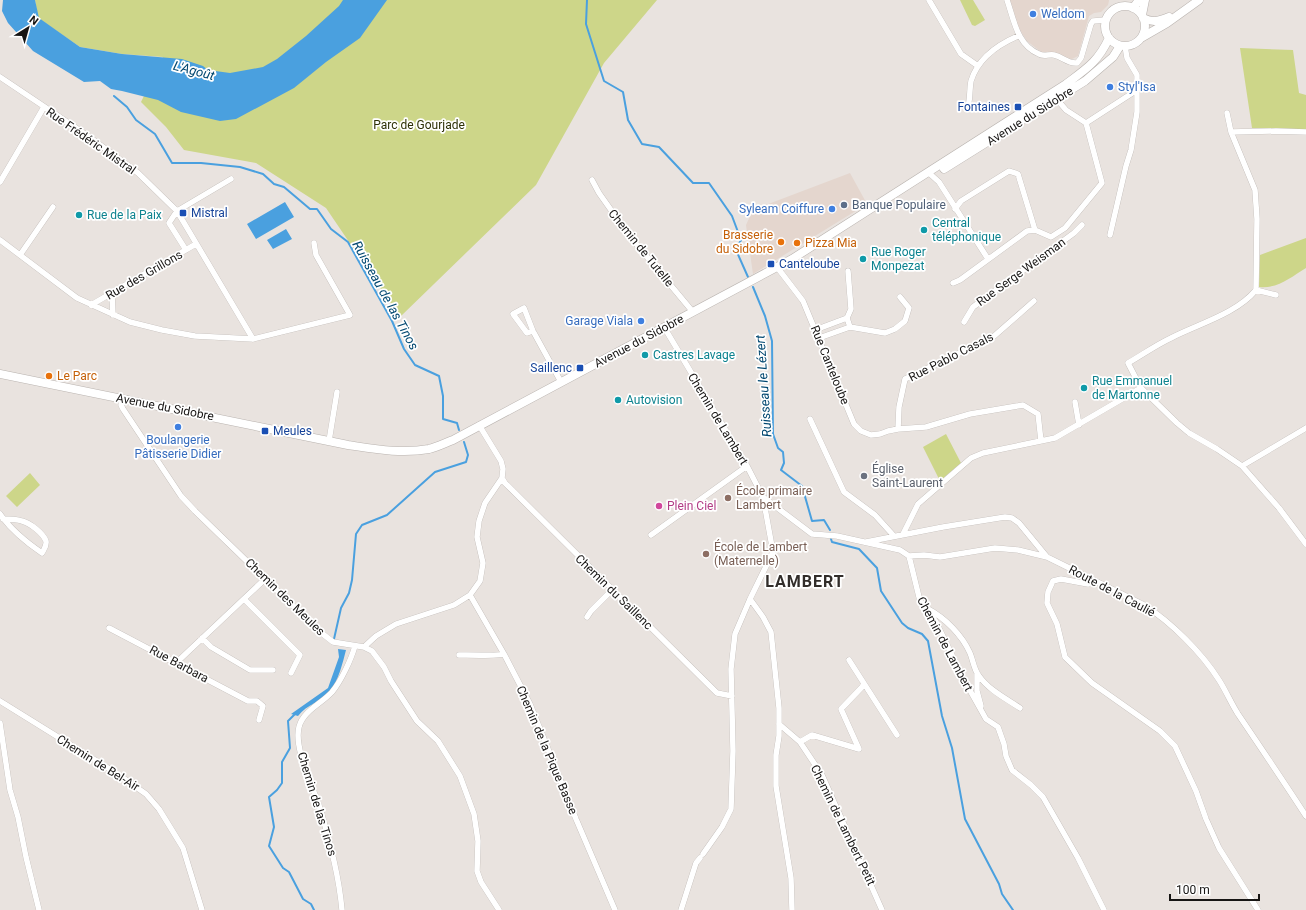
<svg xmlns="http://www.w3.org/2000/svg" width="1306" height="910" font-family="Roboto,sans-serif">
	<rect width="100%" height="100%" fill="#e9e3df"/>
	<path fill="#e4d6ce" d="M1009,0H1109V1L1108,5L1101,12L1094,13L1089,16L1078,56L1070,60L1049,52H1041L1027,41L1017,26Z
		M850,173L867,204L753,274L746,225L751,214L763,206Z"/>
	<path fill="#cdd689" d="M35,0H657L604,63L536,185L400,317L326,208L256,163L184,150L166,127L141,102L163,57L122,54L80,47L38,18Z
		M960,0H973L985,20L975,26L972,25Z
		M1240,48L1293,50L1299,93L1306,95V130L1252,128Z
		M1306,238V268C1291,277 1278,289 1259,287L1260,255Z
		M946,434L961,463L940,481L923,447Z
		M30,473L40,485L17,507L6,496Z"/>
	<path fill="#4aa0df" d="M3,0H35L39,18L80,47L122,54L182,59L203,66L208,70L230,73L263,67L277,59L306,36L339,6L343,0H387L360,38L326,62L294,88L236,119L220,121L181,112L158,100L122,91L111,89L100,81L84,82L33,51L8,23L2,11Z
		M285,202L294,217L256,239L247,224Z
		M286,229L292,239L273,249L267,240Z
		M338,649L346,650C343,662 338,682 330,691C322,702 307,704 298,716L291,714L328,688L339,657Z"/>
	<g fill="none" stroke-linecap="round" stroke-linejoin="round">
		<path stroke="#4aa0df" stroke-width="2" d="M587,0L586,24L604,81L623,92L628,120L642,144L659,147L693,183H709L732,216L741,240L736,250L748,277
			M114,96L127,107L136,120L155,134L172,163H201L240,167L263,174L274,184L284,187L310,209H317L331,229L348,242L392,321L404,349L415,365L439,376L443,396V419L457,423L459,430
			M753,287L765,316L772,341L773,434L778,448L783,452L784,463L781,470L802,486L812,521L824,520L830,530
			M831,539L832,542L859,549L877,568L881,591L902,623L908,628L922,634L928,641L942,716L952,748L965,819L999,884L1002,894L1013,910
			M334,639L341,608L349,593L352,580L356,534L362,525L387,515L435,472L466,462L468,455L464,442
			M295,714L288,721L290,748L282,762V783L277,790L269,797L274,827L269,846L283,868L289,872L303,899L311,904L314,910"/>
		<defs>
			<path id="street" d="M929,0L961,54L978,66
				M1007,0C1014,20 1017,45 1039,54C1043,57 1049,54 1054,55C1063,57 1068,64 1077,63L1081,58L1091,24L1093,21L1106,20
				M0,77L88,136L138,173L177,211L253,339
				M1055,97L1066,110L1086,123
				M967,109C971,99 969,91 971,81C978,58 997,45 1018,36
				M1227,113L1231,132L1255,190L1257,219L1256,290C1236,314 1198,324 1171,338C1156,345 1142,355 1128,363L1141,388L1177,423L1189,433L1217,449L1242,466L1279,508L1306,544
				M1231,132L1276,131L1306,132
				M929,173L939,182L988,259
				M592,180L599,193L628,234L693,312
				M0,182L44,107
				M955,209L961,201L1009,171L1018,174L1035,230
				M1110,235L1126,166L1131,150L1137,112V75L1127,58L1125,46
				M0,240L77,298L130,322L162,330L195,336L253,339L350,315L316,255L314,243
				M186,250L169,223L177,211L231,179
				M20,255L53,207
				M777,267L803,301L854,424L861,431L871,435L880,434L888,431L898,429L926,427L970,414L1023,405L1038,414L1041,441
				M953,283L960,280L1027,231L1035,230L1051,237L1065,228L1102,183L1086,123L1137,90
				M1256,290L1276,295
				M112,294L113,315
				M91,305L196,244
				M964,322L973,307L1074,233L1082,225
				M664,327L747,466L763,497L812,534L837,536L900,550L909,556L920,601L936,622L963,678L986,719L998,727L1004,744L1006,756L1012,770L1031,785L1043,797L1078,858L1104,910
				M850,327L885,333L895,329L905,321L909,308L900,297
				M815,330L847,318
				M533,331L527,333L513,314L524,308L533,331L561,382
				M819,338L850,327L847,318L851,309L848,271
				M122,399L121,405L123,409L181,496L195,511L319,631L333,642L364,647L376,636L396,624L454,605L470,595L480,581L483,563L477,537L479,521L485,503L502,478L503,469L501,461L479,425
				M1075,402L1079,425
				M810,419L844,492L875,515L894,536
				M898,429L899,407L905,379L993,337L1034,301
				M329,441L337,392
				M1242,466L1306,428
				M502,478L505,483L717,693L732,696
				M0,514C11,530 26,542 42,553C44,549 47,546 46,541C43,533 30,523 22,521C16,519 10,519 3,519
				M903,534L918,504L971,458L983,453L1055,438L1141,388
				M651,535L747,466
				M866,542L943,527L1005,517L1012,518L1019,523L1047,557L1144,605C1171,622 1202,653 1219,680C1226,691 1231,703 1238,714C1261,748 1284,782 1306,816
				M909,556L924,555L940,557L995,548L1018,550L1047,557
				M1093,580L1088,584L1061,579L1053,581L1048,592L1047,603L1057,624L1065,657L1092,683L1160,731L1175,746L1196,791L1206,819L1219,848L1258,910
				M470,595L504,654L530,704L576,819L615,910
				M244,599L300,655L291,673
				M750,599L763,617L771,632L779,708V736L776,755V786L791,878L792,910
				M928,609C945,618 962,635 970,653C973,660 974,670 979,676C989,690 1005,698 1020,708
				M587,617L591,611L612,590
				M109,628L248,701H257L263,706L259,720
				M202,638L211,647L250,670H273
				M364,647L372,651L384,667L391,681L417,721L438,741L460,776L474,814L478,841L477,871L481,882L499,910
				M459,655C467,655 499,656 504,654
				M849,660L897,735
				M176,663L265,579
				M977,674V691L981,706
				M0,701L116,773L146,794L159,809L183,848L202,910
				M0,723L10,790L18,817L26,857L39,910
				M779,724L800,742L822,775L882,910
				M800,742L812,735L859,749L841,709L864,685
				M703,854L722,827L731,809L733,751L731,669L735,634L750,599L773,552L763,497
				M342,910C339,877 331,847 322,815C316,792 293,749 299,727C303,711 321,704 332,692C341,681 351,660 355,646
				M681,910L696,863L700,858"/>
			<path id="secondary" d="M1105 26a20 20 0 1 1 40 0a20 20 0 1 1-40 0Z
				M1133,8L1139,0
				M1142,15L1145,0
				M1143,18C1153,23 1159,21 1169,17
				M1141,38L1167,23L1199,0
				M944,169L1085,81L1113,57L1120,46
				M0,374L348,445C375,449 402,454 429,449C437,447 445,443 453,440L792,259L1066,84C1086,69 1098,62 1109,38"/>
		</defs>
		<use href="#street" stroke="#b9b3af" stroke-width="6"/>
		<use href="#secondary" stroke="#b9b3af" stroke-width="9"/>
		<use href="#street" stroke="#fff" stroke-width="5.5"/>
		<use href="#secondary" stroke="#fff" stroke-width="8"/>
	</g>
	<g fill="#3f7fe0" stroke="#fff" stroke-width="1.5">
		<circle cx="1033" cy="14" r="4"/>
		<circle cx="1110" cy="87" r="4"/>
		<circle cx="832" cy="209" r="4"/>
		<circle cx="641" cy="321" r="4"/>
		<circle cx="178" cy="427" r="4"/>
	</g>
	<g fill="#1a4fb4" stroke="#fff" stroke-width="1.5">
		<rect x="1014" y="103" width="8" height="8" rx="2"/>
		<rect x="179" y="209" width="8" height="8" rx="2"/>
		<rect x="767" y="260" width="8" height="8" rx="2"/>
		<rect x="576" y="364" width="8" height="8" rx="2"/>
		<rect x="261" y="427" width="8" height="8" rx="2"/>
	</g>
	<circle fill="#5c6f8a" stroke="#fff" stroke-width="1.5" cx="844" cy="205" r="4"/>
	<g fill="#0f9aa8" stroke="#fff" stroke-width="1.5">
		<circle cx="79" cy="215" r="4"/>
		<circle cx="924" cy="230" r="4"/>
		<circle cx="863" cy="259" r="4"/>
		<circle cx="645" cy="355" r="4"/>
		<circle cx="1084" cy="388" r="4"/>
		<circle cx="618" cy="400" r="4"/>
	</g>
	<g fill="#e8710a" stroke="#fff" stroke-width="1.5">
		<circle cx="781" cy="242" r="4"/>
		<circle cx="797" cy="243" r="4"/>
		<circle cx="49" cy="376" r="4"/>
	</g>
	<circle fill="#6b7280" stroke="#fff" stroke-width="1.5" cx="864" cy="476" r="4"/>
	<g fill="#8d6e63" stroke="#fff" stroke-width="1.5">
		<circle cx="728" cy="498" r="4"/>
		<circle cx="706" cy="554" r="4"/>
	</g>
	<circle fill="#d1479c" stroke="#fff" stroke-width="1.5" cx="659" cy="506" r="4"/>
	<g text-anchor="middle" stroke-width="3.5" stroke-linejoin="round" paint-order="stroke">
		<g font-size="12" fill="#366cbe" stroke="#fff" text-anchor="start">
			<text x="1041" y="18">Weldom</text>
			<text x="1118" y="91">Styl'Isa</text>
			<text x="824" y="213" text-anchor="end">Syleam Coiffure</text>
			<text x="633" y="325" text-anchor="end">Garage Viala</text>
			<text x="178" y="444" text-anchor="middle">Boulangerie<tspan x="178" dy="14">Pâtisserie Didier</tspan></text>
		</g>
		<g font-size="12" fill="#164399" stroke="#fff" text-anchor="start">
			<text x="1010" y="111" text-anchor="end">Fontaines</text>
			<text x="191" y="217">Mistral</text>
			<text x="779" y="268">Canteloube</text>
			<text x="572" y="372" text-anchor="end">Saillenc</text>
			<text x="273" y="435">Meules</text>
		</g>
		<g font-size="12" fill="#171514" stroke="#fff">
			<text transform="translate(1030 116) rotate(-32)" y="4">Avenue du Sidobre</text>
			<text transform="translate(91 141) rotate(35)" y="4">Rue Frédéric Mistral</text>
			<text transform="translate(641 248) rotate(51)" y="4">Chemin de Tutelle</text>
			<text transform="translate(1021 272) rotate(-36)" y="4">Rue Serge Weisman</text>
			<text transform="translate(144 275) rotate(-30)" y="4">Rue des Grillons</text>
			<text transform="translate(639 341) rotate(-28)" y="4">Avenue du Sidobre</text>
			<text transform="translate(951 357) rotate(-27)" y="4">Rue Pablo Casals</text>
			<text transform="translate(830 365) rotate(68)" y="4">Rue Canteloube</text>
			<text transform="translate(165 407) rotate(11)" y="4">Avenue du Sidobre</text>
			<text transform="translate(718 419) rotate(59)" y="4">Chemin de Lambert</text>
			<text transform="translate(1112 591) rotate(28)" y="4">Route de la Caulié</text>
			<text transform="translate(614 592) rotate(44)" y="4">Chemin du Saillenc</text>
			<text transform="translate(285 597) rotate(44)" y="4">Chemin des Meules</text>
			<text transform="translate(945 644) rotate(62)" y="4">Chemin de Lambert</text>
			<text transform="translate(179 664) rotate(28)" y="4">Rue Barbara</text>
			<text transform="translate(547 750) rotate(67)" y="4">Chemin de la Pique Basse</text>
			<text transform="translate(98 763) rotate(32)" y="4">Chemin de Bel-Air</text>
			<text transform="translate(317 804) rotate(73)" y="4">Chemin de las Tinos</text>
			<text transform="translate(843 825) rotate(64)" y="4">Chemin de Lambert Petit</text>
		</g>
		<g font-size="12" fill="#2d3005" stroke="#fff">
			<text x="419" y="129">Parc de Gourjade</text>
		</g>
		<g font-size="12" fill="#4e5e75" stroke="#fff" text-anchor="start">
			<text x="852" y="209">Banque Populaire</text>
		</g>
		<g font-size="12" fill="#0d838f" stroke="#fff" text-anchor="start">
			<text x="87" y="219">Rue de la Paix</text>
			<text x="932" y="227">Central<tspan x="932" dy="14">téléphonique</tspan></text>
			<text x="871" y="256">Rue Roger<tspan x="871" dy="14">Monpezat</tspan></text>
			<text x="653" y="359">Castres Lavage</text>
			<text x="1092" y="385">Rue Emmanuel<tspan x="1092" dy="14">de Martonne</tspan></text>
			<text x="626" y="404">Autovision</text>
		</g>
		<g font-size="12" fill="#c56008" stroke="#fff" text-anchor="start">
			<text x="773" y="239" text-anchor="end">Brasserie<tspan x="773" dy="14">du Sidobre</tspan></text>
			<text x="805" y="247">Pizza Mia</text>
			<text x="57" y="380">Le Parc</text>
		</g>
		<g font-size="12" fill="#5b616d" stroke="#fff" text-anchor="start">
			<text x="872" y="473">Église<tspan x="872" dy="14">Saint-Laurent</tspan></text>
		</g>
		<g font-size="12" fill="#785e54" stroke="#fff" text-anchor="start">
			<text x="736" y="495">École primaire<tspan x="736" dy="14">Lambert</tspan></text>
			<text x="714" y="551">École de Lambert<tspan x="714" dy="14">(Maternelle)</tspan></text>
		</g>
		<g font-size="12" fill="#b23c85" stroke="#fff" text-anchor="start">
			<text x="667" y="510">Plein Ciel</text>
		</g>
		<g font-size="13" font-style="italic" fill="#004770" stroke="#fff">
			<text transform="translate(194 70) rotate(15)" y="5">L'Agoût</text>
			<text transform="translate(386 295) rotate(61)" y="5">Ruisseau de las Tinos</text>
			<text transform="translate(763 386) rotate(-94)" y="5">Ruisseau le Lézert</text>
		</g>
		<g font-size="16" font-weight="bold" letter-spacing="1" fill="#322d2a" stroke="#fff">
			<text x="805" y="587">LAMBERT</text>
		</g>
	</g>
	<g transform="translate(28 28) rotate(37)" stroke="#ffffff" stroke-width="3" paint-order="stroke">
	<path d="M0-3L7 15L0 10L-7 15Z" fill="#171514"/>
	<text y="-6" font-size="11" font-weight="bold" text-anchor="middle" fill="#171514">N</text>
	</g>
	<path d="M1170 894v6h89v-6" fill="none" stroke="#171514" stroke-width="2"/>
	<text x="1176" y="894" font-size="12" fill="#171514" stroke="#ffffff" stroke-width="3" paint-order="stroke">100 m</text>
</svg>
